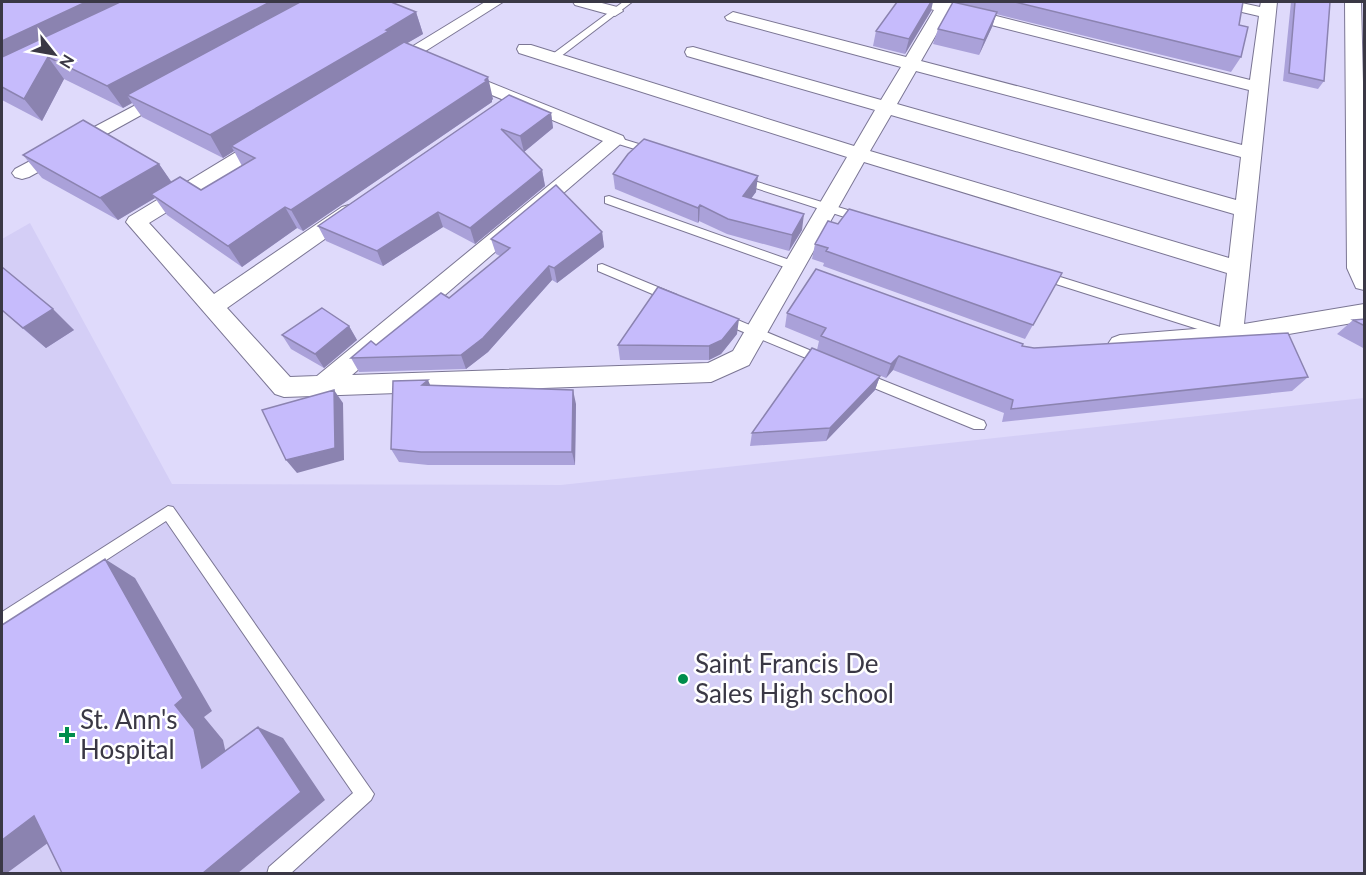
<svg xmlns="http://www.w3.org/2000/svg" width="1366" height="875" font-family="Lato,sans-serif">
	<rect width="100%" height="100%" fill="#dfdafb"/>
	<path fill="#d4cef6" d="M30,223L172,484L561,485L1364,398V873H2V239Z"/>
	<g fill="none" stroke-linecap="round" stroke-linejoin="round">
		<defs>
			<path id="service" d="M623,2H632L556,60H550V56Z
				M616,137L655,149L656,151L651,154L612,142L611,140Z
				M741,177L867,216L868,219L863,223L737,182L736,180Z
				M609,196L798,263L800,266L794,270L790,269L605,203V197Z
				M602,264L677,295L679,298L673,302L669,301L598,271V265Z
				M1041,271L1230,330L1232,333L1226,338L1037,278L1035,275Z
				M721,313L826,357L828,360L826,363H818L717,321L715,318L717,315Z
				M862,372L984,421L986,425L984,429H974L857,381L856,377Z
				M168,506L173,507L374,794L371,800L290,874H267L269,867L353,793L166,521L2,628V612Z"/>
			<path id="minor" d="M485,2H503L397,69H385L382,65Z
				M573,2H598L621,8L623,11L615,16L575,5Z
				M912,2H955L953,5L1250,80L1259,16L1212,5L1210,2H1237L1260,7L1261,2H1277L1244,324L1364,304V321L1231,344L1120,353L1112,350L1108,344L1112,338L1120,335L1220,327L1227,273L864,162L749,365L711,382L284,397L275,394L126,222L129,217L261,137H275L277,141L275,145L149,223L214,294L342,207L349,205L356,207L359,212L356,217L227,308L290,377L317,376L603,141L453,79L450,75L453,71L459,70L623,136L625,140L352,375L708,363L733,351L847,157L519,53L517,49L519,45H531L854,146L875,110L687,56L685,52L687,48L693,47L881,100L901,67L727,20L725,17L733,12L906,57L934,10L914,5ZM948,14L1249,90L1242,145L921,61ZM916,71L1241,157L1236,200L897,104ZM891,115L1234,214L1229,258L870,151Z
				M1345,2H1361L1364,122V290L1356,288L1347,268Z
				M166,89L172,90L175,94L172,98L29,177L22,179L15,177L12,173L15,169Z"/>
		</defs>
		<use href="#service" stroke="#7b7694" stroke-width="2"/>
		<use href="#minor" stroke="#7b7694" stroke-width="2"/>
		<use href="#service" fill="#fff" fill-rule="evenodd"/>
		<use href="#minor" fill="#fff" fill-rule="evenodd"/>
	</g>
	<path fill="#aaa1d9" d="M2,2L416,12L423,34L407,43L493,99L492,100V102L303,231L297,228L242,267L167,215L155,198L118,220L42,178L23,155L159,164L171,182L201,190L242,166L234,151L223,158L142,117L132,103L123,108L64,79L42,121L2,100Z
		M953,2H1243L1239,25L1241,57L1231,72L996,14L992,27L979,55L933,44L938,29Z
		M1291,2H1330L1324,81L1318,89L1283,81Z
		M931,11L905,54L873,46L876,31Z
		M509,95L551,113L553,128L524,152L542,170L545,186L475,244L443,227L383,266L326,241L318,226Z
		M613,174L756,192L751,198L802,230L789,251L727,234L699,221L698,223L615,189Z
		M838,224L1062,273L1025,339L823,266L824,263L812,259L815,244Z
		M602,232L604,247L557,283L552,280L488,352L466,369L359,372L351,358L376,345L449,298L500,256L496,254L491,239Z
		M2,267L74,330L46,348L2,311Z
		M787,313L1034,348L1308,377L1292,391L1002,422L1004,413L893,370L886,378L817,350L819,341L785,327Z
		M1365,319V349L1337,334L1353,320Z
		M349,326L357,340L324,368L291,349L282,335Z
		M737,334L721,354L709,360H620L618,345Z
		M880,376L875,390L826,441L750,446L752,433Z
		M430,385L576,404L575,465H428L399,462L391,449Z"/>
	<path fill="#8b83b0" d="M86,2H145L2,72V41Z
		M270,2H320L127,95L132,103L123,108L107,86Z
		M931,2H933L931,11L905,54L909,39Z
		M416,12L423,34L231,146L234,151L223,158L210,135Z
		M997,12L992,27L979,55L984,40Z
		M48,57L64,79L42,121L24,99Z
		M488,77L493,99L492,100V102L303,231L291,210Z
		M551,113L553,128L524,152L520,136Z
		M159,164L175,187L151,194L155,198L118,220L100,198Z
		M542,170L545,186L475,244L470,228Z
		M758,176L756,192L742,211L743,196Z
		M700,205L699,221L698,223V208Z
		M285,207L297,228L242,267L228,246Z
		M438,212L443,227L383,266L377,251Z
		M804,214L802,230L789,251L792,235Z
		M602,232L604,247L557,283L554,268Z
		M549,266L552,280L488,352L466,369L461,355Z
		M53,309L74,330L46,348L23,328Z
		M739,319L737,334L721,354L709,360V346Z
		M349,326L357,340L324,368L315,354Z
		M899,356L893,370L886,378L891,364Z
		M880,376L875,390L826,441L830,428Z
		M428,380L434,394L422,385Z
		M334,390L343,403L344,460L297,473L286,460Z
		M573,390L576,404L575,465L572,452Z
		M105,559L135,578L212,711L204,717L223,740L231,777L202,768L175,705Z
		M258,727L283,738L325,800L238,873H203Z
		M34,816L75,823L7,873H2V840Z"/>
	<path fill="#c6bbfc" stroke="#8b83b0" stroke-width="1.5" d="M2,2H86L2,41Z
		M120,2H270L107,86L48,57L24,99L2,87V57Z
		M300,2H391L416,12L386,30L389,31L210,135L127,95Z
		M897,2H931L909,39L876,31Z
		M953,2L997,12L984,40L938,29Z
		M1015,2H1243L1239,25L1248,27L1241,57Z
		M1295,2H1330L1324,81L1289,73Z
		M404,42L488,77L485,80L487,81L291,210L285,207L228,246L151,194L180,177L201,190L255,158L231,146Z
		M509,95L551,113L520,136L501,129L542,170L470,228L438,212L377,251L318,226Z
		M83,120L159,164L100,198L23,155Z
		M644,139L758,176L743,196L804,214L792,235L728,219L700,205L698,208L613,174L628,154Z
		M556,185L602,232L554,268L549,266L483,338L461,355L351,358L371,341L376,345L441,293L449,298L510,248L491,239Z
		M849,209L1062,273L1033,325L826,251L828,248L815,244L828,221L838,224Z
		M2,267L53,309L23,328L2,310Z
		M816,269L1023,344L1022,346L1034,348L1288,333L1308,377L1011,409L1013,400L899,356L891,364L821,336L826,328L787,313Z
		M658,287L739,319L722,340L709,346L618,345Z
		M322,308L349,326L315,354L282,335Z
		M1365,319V326L1353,320Z
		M812,348L880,376L830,428L752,433Z
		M428,380L422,385L573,390L572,452H421L391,449L393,381Z
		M334,390L335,448L286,460L262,410Z
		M105,559L183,698L175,705L194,729L202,768L258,727L301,792L203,873H62L34,816L2,840V625Z"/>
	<g fill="#008d4c" stroke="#fff" stroke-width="2">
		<circle cx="683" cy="679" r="6"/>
		<path d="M64 726h6v6h6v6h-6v6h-6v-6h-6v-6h6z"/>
	</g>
	<g text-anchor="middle" stroke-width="5" stroke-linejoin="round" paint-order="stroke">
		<g font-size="26" fill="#3a3845" stroke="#fff" text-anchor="start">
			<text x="695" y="673">Saint Francis De<tspan x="695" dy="30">Sales High school</tspan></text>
			<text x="80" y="729">St. Ann's<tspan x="80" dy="30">Hospital</tspan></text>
		</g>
	</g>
	<rect width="1366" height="875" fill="none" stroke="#3a3845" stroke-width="6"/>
	<g transform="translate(54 54) rotate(121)" stroke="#ffffff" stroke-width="4.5" paint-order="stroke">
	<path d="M0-4.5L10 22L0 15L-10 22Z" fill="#3a3845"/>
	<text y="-9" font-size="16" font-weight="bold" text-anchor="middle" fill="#3a3845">N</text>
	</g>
</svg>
